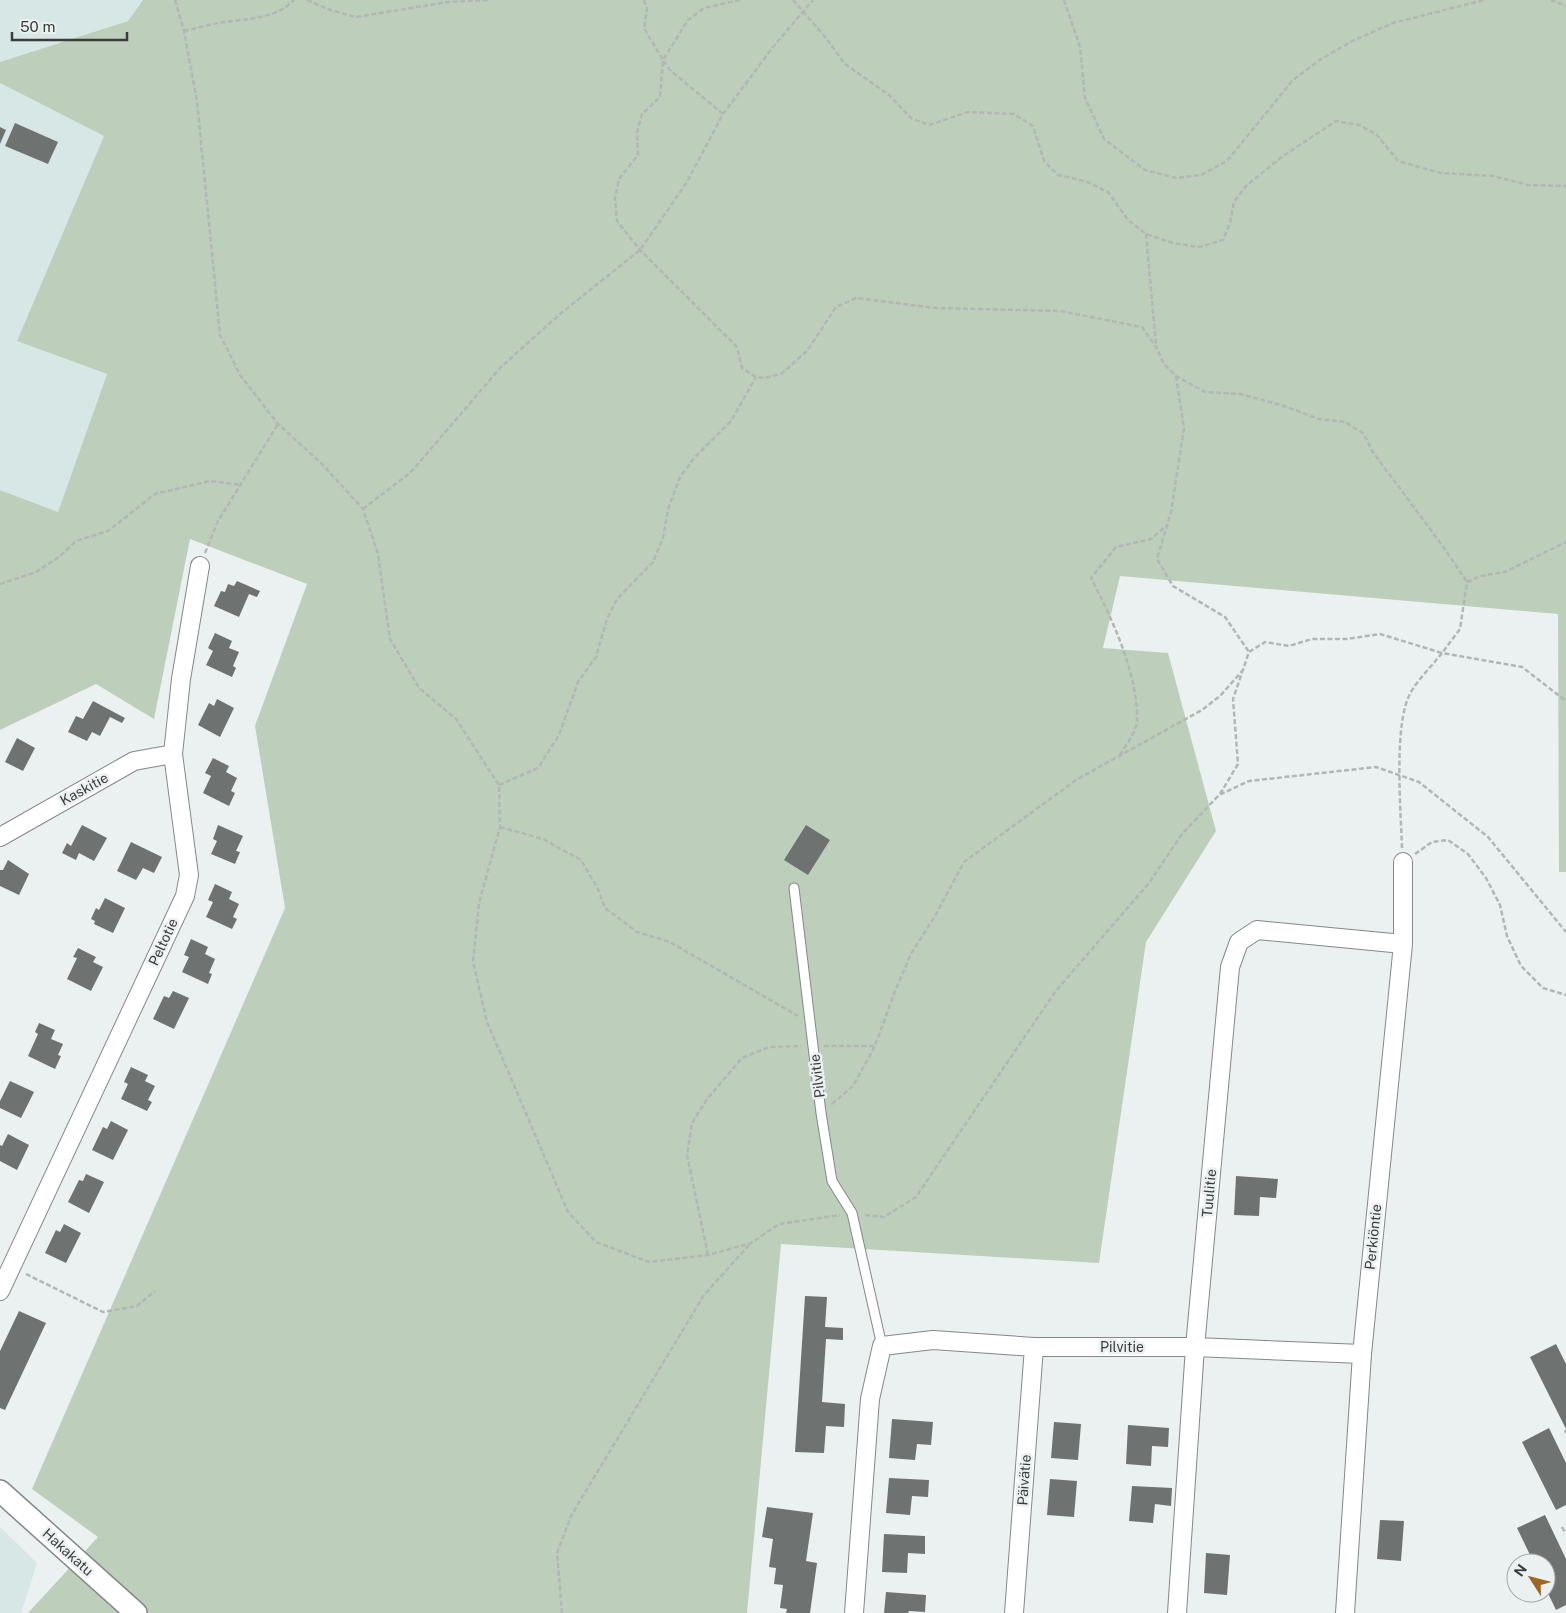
<svg xmlns="http://www.w3.org/2000/svg" width="1566" height="1613" font-family="'Public Sans',sans-serif">
	<rect width="100%" height="100%" fill="#eaf1f0"/>
	<path fill="#d7e7e6" d="M0,0H143L128,21L0,62Z
		M0,83L104,136L17,341L107,374L58,512L0,490Z
		M0,1527L37,1563L21,1613H0Z"/>
	<path fill="#bdcfba" d="M143,0H1566V872H1559L1558,614L1120,576L1103,648L1168,653L1216,831L1146,942L1099,1263L781,1244L747,1613H28L98,1537L32,1489L285,908L255,726L307,584L190,539L154,719L96,684L0,730V490L58,512L107,374L17,341L104,136L0,83V62L128,21Z"/>
	<path fill="#6e7371" d="M15,123L58,142L48,164L5,146Z
		M0,127L6,130L0,144Z
		M237,581L260,591L257,597L249,594L239,617L214,606L221,591L225,592L228,584L234,586Z
		M215,633L232,641L229,648L239,652L233,666L236,668L232,677L206,665L213,651L208,648Z
		M217,699L234,708L220,737L198,725L209,703L214,706Z
		M93,701L125,718L122,723L110,717L100,736L92,732L87,741L68,732L76,716L83,719Z
		M17,738L35,748L23,771L5,762Z
		M213,758L229,766L226,772L237,778L231,791L235,793L229,806L203,793L211,776L205,773Z
		M82,825L107,838L94,861L79,853L76,860L62,853L67,843L71,846Z
		M218,825L243,836L236,851L240,852L235,864L211,854L217,841L213,839Z
		M806,825L830,840L808,875L784,860Z
		M131,842L162,857L154,873L143,868L136,880L117,871Z
		M8,860L29,874L19,895L0,886V870H3Z
		M215,884L232,892L229,899L239,904L233,917L237,919L232,929L206,917L213,902L208,900Z
		M105,898L125,908L113,933L94,924L95,921L91,919L96,908L99,910Z
		M191,939L208,947L205,954L215,959L209,973L212,974L208,984L182,972L189,957L184,955Z
		M78,948L96,957L93,962L103,967L91,991L67,979L77,958L73,957Z
		M173,991L189,998L174,1029L153,1019L164,996L169,998Z
		M39,1023L55,1030L51,1039L63,1044L58,1055L61,1056L55,1069L28,1056L38,1034L35,1032Z
		M131,1067L148,1075L145,1081L155,1086L148,1100L152,1102L147,1111L121,1099L128,1084L124,1082Z
		M10,1081L34,1092L21,1118L0,1108V1101Z
		M111,1121L128,1130L113,1160L92,1150L103,1127L107,1129Z
		M8,1134L29,1145L17,1170L0,1161V1145L2,1146Z
		M86,1174L104,1182L89,1213L68,1202L79,1180L83,1181Z
		M1236,1176L1278,1179L1276,1198L1260,1197L1259,1216L1234,1215Z
		M64,1224L81,1233L66,1263L45,1253L56,1230L60,1232Z
		M805,1296L827,1297L825,1327L843,1328V1340L826,1339L822,1402L845,1404L844,1427L826,1426L824,1453L795,1452Z
		M19,1311L46,1323L5,1410L0,1408V1351Z
		M1556,1344L1566,1364V1429L1530,1357Z
		M892,1419L933,1422L931,1445L917,1444L915,1460L889,1458Z
		M1054,1422L1081,1424L1078,1460L1051,1458Z
		M1128,1425L1169,1428L1168,1447L1152,1446L1151,1466L1126,1464Z
		M1549,1428L1566,1463V1505L1556,1510L1522,1442Z
		M889,1478L929,1480L928,1497L912,1496L910,1515L886,1513Z
		M1050,1479L1077,1481L1074,1517L1047,1515Z
		M1132,1486L1172,1488L1171,1506L1155,1504L1153,1523L1129,1521Z
		M767,1507L813,1513L806,1561L817,1563L810,1613H786L787,1609L780,1608L783,1585L774,1584L776,1568L769,1567L773,1539L762,1537Z
		M1545,1515L1566,1559V1605L1556,1610L1546,1589V1563H1534L1517,1528Z
		M1380,1520L1404,1521L1401,1561L1377,1559Z
		M884,1534L925,1536V1554L908,1553L907,1573L882,1572Z
		M1206,1553L1230,1555L1227,1595L1204,1593Z
		M886,1592L926,1595L925,1612L909,1611L908,1613H884Z"/>
	<g fill="none" stroke-linecap="round" stroke-linejoin="round">
		<defs>
			<path id="service" d="M794,888L821,1113L832,1181L852,1213L882,1346"/>
			<path id="minor" d="M0,837L134,761L173,754
				M0,1291L185,896L189,875L173,754L181,679L200,566
				M854,1613L870,1399L882,1346L933,1340L1034,1347H1195L1362,1354
				M1014,1613L1034,1347
				M1177,1613L1195,1347L1230,967L1239,942L1257,930L1403,944
				M1345,1613L1362,1354L1403,944V862"/>
			<path id="tertiary" d="M0,1491L136,1613"/>
		</defs>
		<use href="#service" stroke="#838988" stroke-width="11"/>
		<use href="#minor" stroke="#838988" stroke-width="20"/>
		<use href="#tertiary" stroke="#838988" stroke-width="24"/>
		<path stroke="#b2b7b6" stroke-width="2.5" stroke-dasharray="5 2.5" stroke-linecap="butt" d="M175,0L184,31L197,101L220,335L240,375L278,424L321,463L363,509L378,554L390,639L419,688L456,719L499,785L500,827L479,903L473,962L487,1022L568,1212L596,1242L649,1262L708,1255L751,1243L779,1224L840,1215
			M307,0L330,10L356,17L448,2L488,0
			M644,0L647,9L644,28L663,60L660,97L642,114L637,132L638,155L619,179L615,198L617,221L640,250L737,347L742,368L756,377L764,378L781,374L807,351L836,307L856,298L935,308L1060,311L1142,327L1156,347L1164,364L1176,376L1205,392L1241,394L1284,406L1319,419L1345,422L1364,434L1372,451L1442,545L1467,582
			M793,0L826,38L845,64L889,95L911,118L929,125L968,112L1014,114L1033,126L1044,161L1058,175L1085,181L1108,192L1128,220L1146,234L1173,243L1199,247L1223,240L1230,223L1234,202L1246,186L1283,156L1336,121L1359,125L1376,134L1398,161L1441,173L1493,176L1528,185L1566,186
			M1064,0L1080,47L1085,98L1104,139L1145,170L1176,178L1201,175L1227,161L1292,81L1318,61L1352,41L1393,23L1484,0
			M1551,0L1566,6
			M184,31C197,28 211,24 225,22C248,19 277,18 294,0
			M723,114L671,71L663,60L688,20L704,8L740,0
			M1146,234L1156,345
			M1176,376L1184,428L1171,512L1157,559L1173,586L1225,617L1249,652
			M363,509L411,472L501,367L560,314L640,250L687,182L723,114L773,47L813,0
			M205,553L218,521L278,424
			M0,584L36,572L59,557L76,541L108,531L155,494L210,481L242,485
			M1120,755C1125,746 1137,731 1137,721C1138,673 1112,619 1091,578L1116,547L1151,539L1167,525
			M499,785L538,768L559,735L578,682L596,657L607,619L617,599L653,562L663,538L668,509L680,477L695,457L731,421L756,377
			M1220,794L1238,764L1233,699L1249,652L1265,642L1289,646L1312,639H1347L1380,634L1442,653L1460,629L1467,582L1481,576L1505,572L1566,542
			M500,827L543,839L581,860L598,889L605,908L637,932L670,942L798,1016
			M1402,848C1401,812 1393,722 1411,692C1419,678 1432,666 1442,653L1522,667L1566,701
			M1415,854L1432,842L1448,840L1468,854L1486,878L1500,905L1507,936L1521,966L1543,988L1566,995
			M824,1046H875
			M832,1104L853,1086L875,1046L895,991L911,954L935,916L964,862L1076,780L1202,710L1220,696L1244,669
			M865,1215L884,1217L916,1197L1055,992L1149,883L1182,834L1219,795L1249,781L1376,767L1419,782L1488,837L1566,932
			M708,1255L687,1155L692,1123L707,1099L742,1058L769,1047L801,1046
			M26,1274L103,1312L137,1306L155,1291
			M1565,1430L1566,1433
			M1562,1527L1566,1534
			M562,1613L557,1553L572,1514L704,1295L750,1244"/>
		<use href="#service" stroke="#fff" stroke-width="9"/>
		<use href="#minor" stroke="#fff" stroke-width="18"/>
		<use href="#tertiary" stroke="#fff" stroke-width="21"/>
	</g>
	<g text-anchor="middle" stroke-width="5" stroke-linejoin="round" paint-order="stroke">
		<g font-size="14" fill="#393c3b" stroke="#eaf1f0">
			<text transform="translate(84 789) rotate(-29)" y="5">Kaskitie</text>
			<text transform="translate(163 942) rotate(-65)" y="5">Peltotie</text>
			<text transform="translate(817 1076) rotate(-97)" y="5">Pilvitie</text>
			<text transform="translate(1209 1193) rotate(-85)" y="5">Tuulitie</text>
			<text transform="translate(1373 1237) rotate(-84)" y="5">Perkiöntie</text>
			<text x="1122" y="1352">Pilvitie</text>
			<text transform="translate(1024 1480) rotate(-86)" y="5">Päivätie</text>
			<text transform="translate(68 1552) rotate(42)" y="5">Hakakatu</text>
		</g>
	</g>
	<g transform="translate(1531 1578) rotate(306)"><circle r="24" fill="#eaf1f0" stroke="#a3a9a8"/>
	<path d="M0-4L9 19L0 12L-9 19Z" fill="#9e6822"/>
	<text y="-8" font-size="14" font-weight="bold" text-anchor="middle" fill="#393c3b">N</text>
	</g>
	<path d="M12 32v8h115v-8" fill="none" stroke="#393c3b" stroke-width="2.5"/>
	<text x="20" y="32" font-size="15" fill="#393c3b" stroke="#eaf1f0" stroke-width="4" paint-order="stroke">50 m</text>
</svg>
